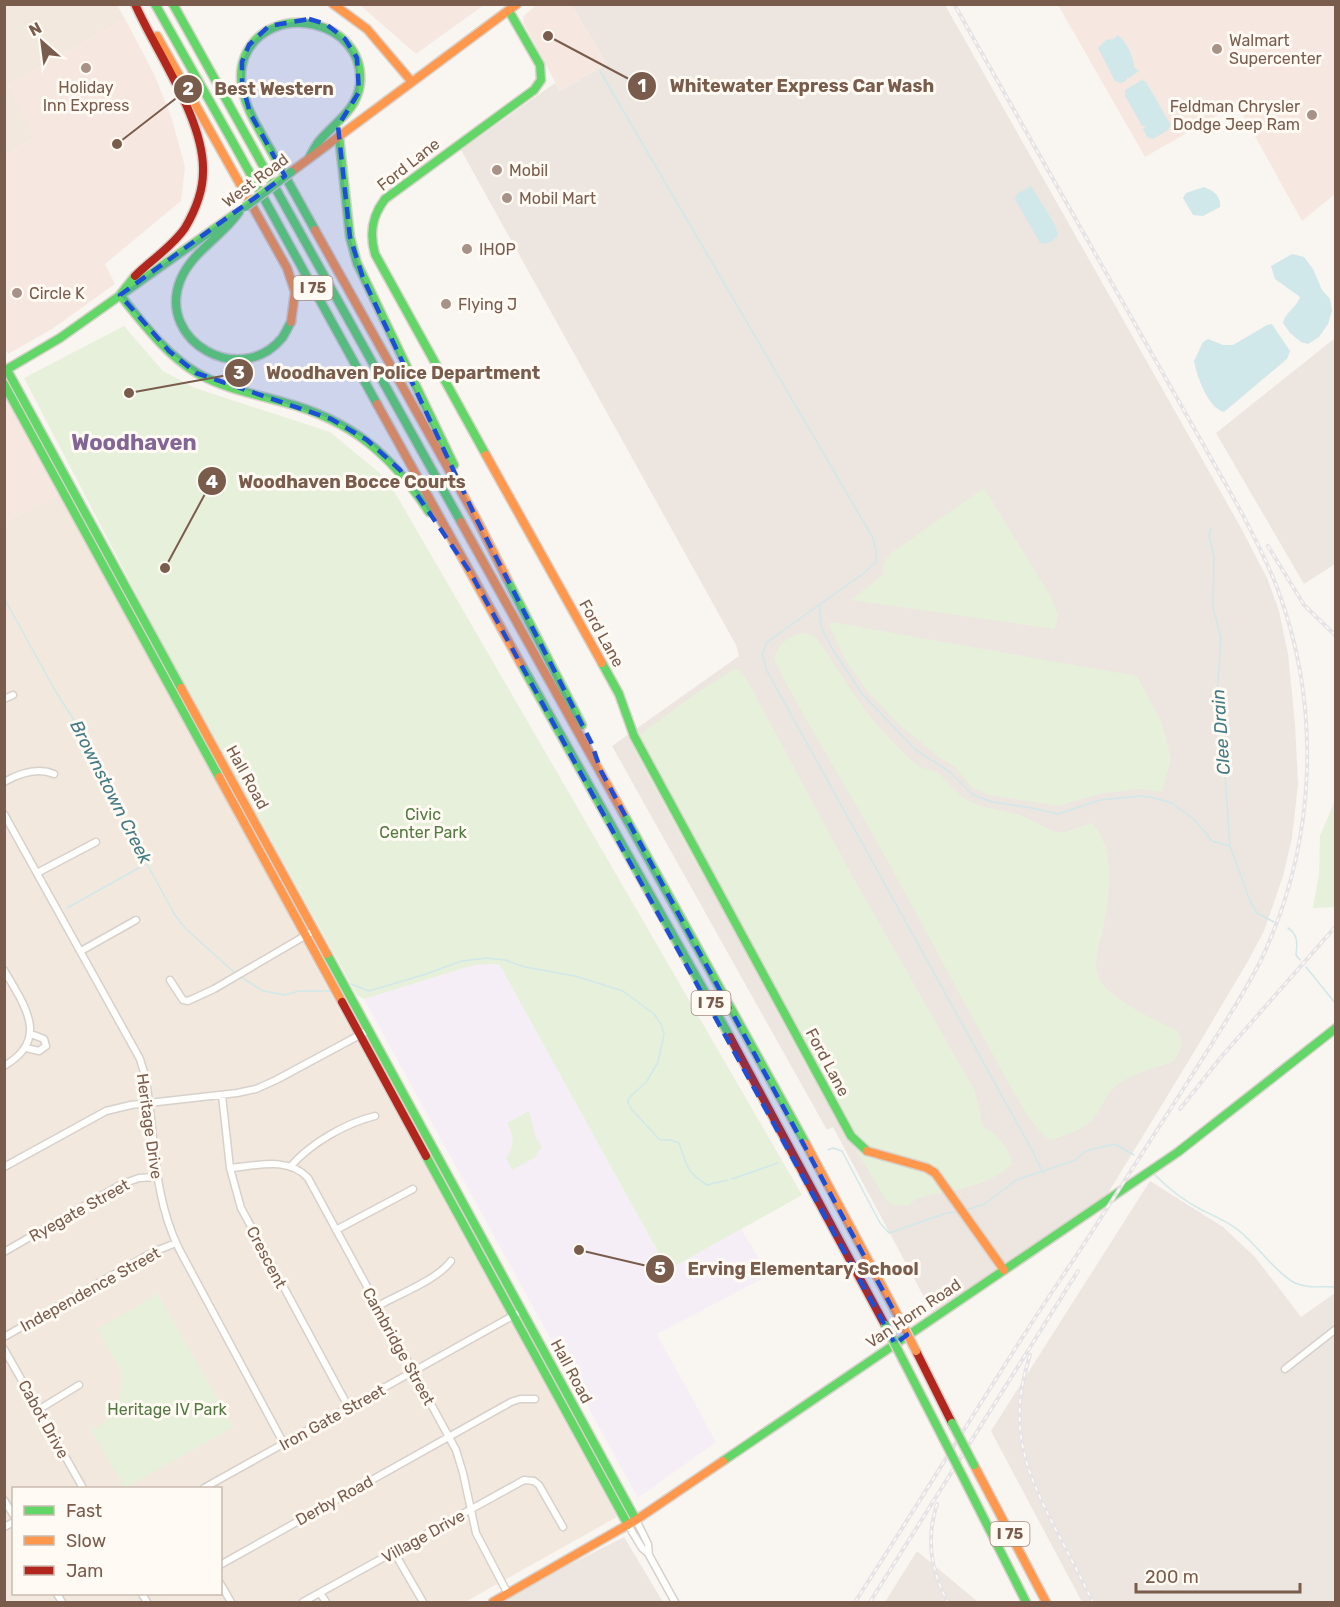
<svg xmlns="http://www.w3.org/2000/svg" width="1340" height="1607" font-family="Rubik,sans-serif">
	<rect width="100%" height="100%" fill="#f9f5f0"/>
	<path fill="#f2e8de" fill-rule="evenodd" d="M5,5H117L125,19L8,85L36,137L5,155Z
		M61,493L336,1004L617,1517L465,1602H5V522ZM14,1488H220V1594H14Z"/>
	<path fill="#f6e8e1" d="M360,5H484L416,54Z
		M536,5H572L607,64L560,91L523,22L524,16Z
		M1058,5H1335V194L1302,221L1237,104L1145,157Z
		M125,19L154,74L172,119L185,167L181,201L105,264L115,284L52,329L8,354L4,347L5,155L36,137L8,85Z
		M4,391L61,493L5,522H4Z"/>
	<path fill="#ede5e0" d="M572,5H945L1241,528L1267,578L1279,611L1288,654L1295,724L1298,784L1292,838L1283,876L1264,931L1248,961L1191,1057L1105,1198L932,1312L833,1127L827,1130L612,746L739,656L736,645L461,150L555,83L560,91L607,64Z
		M1335,338V564L1304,584L1216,433Z
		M1150,1181L1223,1227L1255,1257L1301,1317L1335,1293V1602H1082L991,1431Z
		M624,1537L663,1602H501L563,1568Z
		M917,1551L978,1602H885Z"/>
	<path fill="#f6eef6" d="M499,964L668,1270L741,1229L769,1275L657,1334L716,1442L638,1498L364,999L474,965Z"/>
	<path fill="#e7f0db" d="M124,326L163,371L195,388L330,432L387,479L802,1195L668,1270L499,964L474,965L364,999L357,995L163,645L24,378Z
		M984,488L1051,597L1058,614L1055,629L851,600L883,575L884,563L890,554Z
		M831,622L1137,676L1162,723L1171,759L1162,792L1139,789L1099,794L1059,806L989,795L972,787L954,766L940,758L900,725L868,692L845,659L830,627Z
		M806,633L816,637L851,690L871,718L893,742L911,760L922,768L936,771L963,798L980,806L1021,815L1055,832H1065L1092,823C1098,828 1101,835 1104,843C1114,867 1108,904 1103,929C1099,946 1091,966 1101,982C1113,1000 1158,1022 1178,1031C1184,1043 1180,1052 1173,1062C1153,1069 1134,1072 1117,1085C1103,1096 1100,1116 1086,1125C1077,1132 1062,1136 1052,1140C1032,1133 1003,1071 991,1051C954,985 919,917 882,851C847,787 807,725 774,660C777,643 790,635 806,633Z
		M734,669L739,670L746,678L849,870L975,1091L983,1127C997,1133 1010,1148 1012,1164C998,1179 971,1187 952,1191C937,1195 919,1194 908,1206L893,1205L886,1200L826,1099C820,1092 819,1086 813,1080L709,885L698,869L635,752L634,744L638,736L695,694Z
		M1335,784V907L1313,908L1319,874L1320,836L1334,803Z
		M529,1111L535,1135L542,1148L537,1152L536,1157L512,1170L506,1158C515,1145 514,1137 507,1123Z
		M158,1294L234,1427L125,1488L90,1428H98L119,1407L122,1372L97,1329Z"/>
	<path fill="#d0e8ea" d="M1118,35C1127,42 1133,56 1134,67L1139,71L1129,78L1128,77L1126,81L1120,83L1115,81L1098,48L1106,40L1114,39Z
		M1142,80L1146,82L1171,125L1168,130L1153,139L1147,137L1143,129L1146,126H1142L1125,96V90Z
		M1031,186L1055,225L1058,235L1052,241L1044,244L1040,243L1015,199L1017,194Z
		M1204,187C1214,191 1221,196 1220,207L1203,216L1193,215L1183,198L1186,193Z
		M1292,254L1304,257L1313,269L1322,290L1330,299L1332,311L1328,324L1319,337L1308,344L1301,342L1290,333L1283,323C1285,312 1296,309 1300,297L1275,279L1271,266Z
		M1272,324L1290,351L1287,359L1224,412C1208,408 1197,377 1194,361L1203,342L1208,339L1223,345H1233L1267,325Z"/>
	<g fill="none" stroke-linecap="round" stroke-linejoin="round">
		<path stroke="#d0e8ea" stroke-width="1.5" d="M600,71L873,538L876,550V562L864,573L767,642L762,654L767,671L1033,1152L1043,1173
			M1211,528L1209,536L1214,557L1213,607L1221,638L1217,693L1222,728L1230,846L1250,901L1257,913L1274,922
			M4,598L56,692L74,720L91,754L98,775L175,915L185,928L235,973
			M820,605L821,627L833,650L863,695L916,750L950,772L973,795L992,802L1027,807L1058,814L1100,800L1140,796L1151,797L1172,803L1195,820L1212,841L1230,846
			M67,908L146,864
			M1288,928C1299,935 1297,945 1296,955L1300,960
			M1306,967L1336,1004
			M241,977L263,991L275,993L285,995L299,991H331
			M351,984L369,991L426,974L462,961L487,958L505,960L525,967L575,976L623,991L654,1014L661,1024L664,1034L658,1062L647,1081L629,1098L628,1103L632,1110L660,1140H670L679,1143C688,1166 684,1170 707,1185L728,1180
			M828,1150L833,1148L842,1151L880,1223L889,1233L947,1213L958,1212
			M1155,1175C1168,1188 1183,1200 1200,1209C1216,1217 1234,1224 1247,1238C1260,1250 1279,1275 1295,1283C1309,1289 1320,1286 1336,1287
			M732,1179L778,1163
			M966,1210L985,1204L1016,1180L1076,1160L1084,1152L1093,1149L1115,1144L1134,1155"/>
		<defs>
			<path id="street" d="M4,699L13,695
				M4,782C20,773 37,767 54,774
				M4,814L140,1059C148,1082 149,1104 152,1128C156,1170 160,1210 179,1249L284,1444
				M37,873L96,842
				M81,951L136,920
				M4,970C24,1005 51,1039 4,1066
				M170,980L183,1000L188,1001L214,989L315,930
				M26,1048L39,1051L46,1046L44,1039L31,1034
				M222,1095L230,1168L241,1208L349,1408
				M291,1166C311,1143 346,1123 375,1116
				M4,1167L106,1111L131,1105L237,1093L256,1089L276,1080L369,1030
				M230,1168C256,1166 288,1156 308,1178L456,1450L463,1473L476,1533L508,1594
				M336,1230L413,1189
				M4,1252L122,1184L139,1178L157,1177
				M378,1306C399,1294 437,1280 451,1261
				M4,1337L153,1252L176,1243
				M4,1349L83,1488
				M1285,1369L1336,1329
				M38,1410L79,1385
				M204,1488L516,1314
				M4,1500L14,1516
				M636,1520L648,1544L649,1555L675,1602
				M628,1525L642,1548L649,1554
				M4,1527L14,1522
				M394,1552L423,1602
				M220,1565L511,1402L520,1399H535
				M220,1583L231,1602
				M320,1593L326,1602
				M57,1594L62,1602
				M142,1594L147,1602
				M303,1602L524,1480L534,1481L539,1485L563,1527"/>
			<path id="fast" d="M155,4L235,146L377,404
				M173,4L461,522
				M339,136L350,237L357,263L454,465
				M309,158C313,151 316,144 321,139C337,121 357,109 360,84C366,19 269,0 245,56C241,66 240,76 242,87C246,110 259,129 270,149C285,176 300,203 315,230
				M239,212C222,237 191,252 180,281C157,342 241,388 282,338C285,334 288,327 291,322
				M135,276L120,295C143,323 165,354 197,373C223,388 254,394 283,402C351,420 391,454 429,512
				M7,370L181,688
				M4,371L60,338L235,214
				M4,384L219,777
				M486,455L375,254C369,233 372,216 385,199L534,90L541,80L540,65L509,11
				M507,579L582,725
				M602,663L619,694L634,736L851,1136L867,1151
				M521,664L730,1037
				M623,813L806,1144
				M327,954L636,1520
				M426,1156L628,1525
				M903,1360L943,1438
				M723,1461L1178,1152L1336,1028
				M965,1481L1026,1602"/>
			<path id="slow" d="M333,4L367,29L412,82
				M157,36L287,268L295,292L291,322
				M291,172L517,4
				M315,230L477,520L507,579
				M377,404L521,664
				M486,455L602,663
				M461,522L623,813
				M181,688L327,954
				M219,777L342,1002
				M806,1144L898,1316
				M867,1151L927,1168L935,1173L1004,1270
				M974,1465L1046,1602
				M493,1602L636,1520L723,1461"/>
			<path id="jam" d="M135,4C156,52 205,120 203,172C203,193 195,211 185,228C172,247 151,260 135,276
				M342,1002L426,1156
				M730,1037L885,1325
				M916,1351L952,1423"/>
		</defs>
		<use href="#street" stroke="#d7d1cb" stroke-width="9"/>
		<use href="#fast" stroke="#d9d2cb" stroke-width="11"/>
		<use href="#slow" stroke="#d9d2cb" stroke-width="11"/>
		<use href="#jam" stroke="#d9d2cb" stroke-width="11"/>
		<use href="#street" stroke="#fefefd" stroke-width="6"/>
		<use href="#fast" stroke="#63d668" stroke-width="8"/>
		<use href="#slow" stroke="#ff974d" stroke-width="8"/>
		<use href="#jam" stroke="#b3261e" stroke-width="8"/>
		<defs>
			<path id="rail" d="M1268,546L1304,605L1336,636
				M1180,1109L1222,1056L1336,926
				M1030,1355C1008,1424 1023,1466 1055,1528C1068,1553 1081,1578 1093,1602
				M937,1504C926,1538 931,1572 948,1602
				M855,1602C912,1514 967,1424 1024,1335C1049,1295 1077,1256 1102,1216C1131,1171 1160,1126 1189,1080C1214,1040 1241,1000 1262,958C1316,843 1322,709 1278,590C1267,561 1253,534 1238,506L954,4
				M870,1602L1078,1271"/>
		</defs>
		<use href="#rail" stroke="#e6e3e7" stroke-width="4"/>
		<use href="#rail" stroke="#fffaf3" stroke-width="1.5" stroke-dasharray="4.5" stroke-linecap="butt"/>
		<defs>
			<path id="fast-bridge" d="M245,207L291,172
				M885,1325L903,1360
				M952,1423L974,1465
				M943,1438L965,1481"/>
			<path id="slow-bridge" d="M898,1316L916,1351"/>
		</defs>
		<use href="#fast-bridge" stroke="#d9d2cb" stroke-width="11" stroke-linecap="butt"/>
		<use href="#slow-bridge" stroke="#d9d2cb" stroke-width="11" stroke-linecap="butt"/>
		<use href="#fast-bridge" stroke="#63d668" stroke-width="8"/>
		<use href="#slow-bridge" stroke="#ff974d" stroke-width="8"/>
	</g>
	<path fill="#1d4ed8" fill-opacity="0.2" stroke="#1d4ed8" stroke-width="4.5" stroke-dasharray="12 8" stroke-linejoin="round" d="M309,19L326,24L345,39L357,58L359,92L338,126L350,237L363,278L477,520L591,742L601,771L907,1335L895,1344L470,572L400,470L367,440L331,419L196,373L169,351L120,295L285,176L250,113L242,84V62L249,45L269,26Z"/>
	<g fill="#a69286" stroke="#fffaf3" stroke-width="2">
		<circle cx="1217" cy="49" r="6"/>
		<circle cx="86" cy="68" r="6"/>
		<circle cx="1312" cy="115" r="6"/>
		<circle cx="497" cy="170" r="6"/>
		<circle cx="507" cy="198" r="6"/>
		<circle cx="467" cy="249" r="6"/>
		<circle cx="17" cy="293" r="6"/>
		<circle cx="446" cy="304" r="6"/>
	</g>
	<g text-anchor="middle" stroke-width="6" stroke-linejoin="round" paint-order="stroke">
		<g fill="#fffaf3" stroke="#a28b7f" stroke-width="1.5">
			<rect x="293.5" y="276" width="39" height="24" rx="4.5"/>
			<rect x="691.5" y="991" width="39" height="24" rx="4.5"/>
			<rect x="990.5" y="1522" width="39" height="24" rx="4.5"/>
		</g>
		<g font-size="15" font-weight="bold" fill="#7a5c4d">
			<text x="313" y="293">I 75</text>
			<text x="711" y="1008">I 75</text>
			<text x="1010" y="1539">I 75</text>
		</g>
		<g font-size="16" fill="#7a5c4d" stroke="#fffaf3" text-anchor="start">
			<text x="1229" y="46">Walmart<tspan x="1229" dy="18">Supercenter</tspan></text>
			<text x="86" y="93" text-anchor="middle">Holiday<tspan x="86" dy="18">Inn Express</tspan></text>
			<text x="1300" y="112" text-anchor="end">Feldman Chrysler<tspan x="1300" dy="18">Dodge Jeep Ram</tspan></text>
			<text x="509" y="176">Mobil</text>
			<text x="519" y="204">Mobil Mart</text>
			<text x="479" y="255">IHOP</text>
			<text x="29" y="299">Circle K</text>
			<text x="458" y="310">Flying J</text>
		</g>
		<g font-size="16" fill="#7a5c4d" stroke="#fffaf3">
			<text transform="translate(408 164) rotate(-38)" y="6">Ford Lane</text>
			<text transform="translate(255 180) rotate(-37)" y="6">West Road</text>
			<text transform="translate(602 633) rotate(61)" y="6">Ford Lane</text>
			<text transform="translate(248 777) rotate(61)" y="6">Hall Road</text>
			<text transform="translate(828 1062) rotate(62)" y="6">Ford Lane</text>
			<text transform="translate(150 1126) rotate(82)" y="6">Heritage Drive</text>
			<text transform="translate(79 1210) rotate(-29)" y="6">Ryegate Street</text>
			<text transform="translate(267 1257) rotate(62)" y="6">Crescent</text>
			<text transform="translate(90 1289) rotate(-29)" y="6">Independence Street</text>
			<text transform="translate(913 1313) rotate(-34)" y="6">Van Horn Road</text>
			<text transform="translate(399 1346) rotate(61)" y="6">Cambridge Street</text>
			<text transform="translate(572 1371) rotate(62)" y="6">Hall Road</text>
			<text transform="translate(332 1417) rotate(-29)" y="6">Iron Gate Street</text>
			<text transform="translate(44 1419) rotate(61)" y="6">Cabot Drive</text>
			<text transform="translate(334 1500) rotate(-29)" y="6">Derby Road</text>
			<text transform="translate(423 1536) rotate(-29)" y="6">Village Drive</text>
		</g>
		<g font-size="16" fill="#537a41" stroke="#fffaf3">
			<text x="423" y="820">Civic<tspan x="423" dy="18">Center Park</tspan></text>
			<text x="167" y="1415">Heritage IV Park</text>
		</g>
		<g font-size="18" font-style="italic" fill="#437c86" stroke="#fffaf3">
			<text transform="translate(1221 732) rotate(-94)" y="6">Clee Drain</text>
			<text transform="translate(111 792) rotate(63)" y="6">Brownstown Creek</text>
		</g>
		<g font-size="22" font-weight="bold" fill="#846695" stroke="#fffaf3">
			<text x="134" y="450">Woodhaven</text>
		</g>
	</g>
	<path fill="none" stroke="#7a5c4d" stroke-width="2" d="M548 36L642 86M117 144L188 89M129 393L239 373M165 568L212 481M579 1250L660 1269"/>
	<g fill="#7a5c4d" stroke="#fffaf3" stroke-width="2">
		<circle cx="548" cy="36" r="6"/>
		<circle cx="117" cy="144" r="6"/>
		<circle cx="129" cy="393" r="6"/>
		<circle cx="165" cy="568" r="6"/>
		<circle cx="579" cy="1250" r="6"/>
		<circle cx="642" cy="86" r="15"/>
		<circle cx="188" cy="89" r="15"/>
		<circle cx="239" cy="373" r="15"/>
		<circle cx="212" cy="481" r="15"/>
		<circle cx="660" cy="1269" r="15"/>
	</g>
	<g font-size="18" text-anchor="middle" font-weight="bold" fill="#fff">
		<text x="642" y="92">1</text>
		<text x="188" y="95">2</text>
		<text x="239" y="379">3</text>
		<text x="212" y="488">4</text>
		<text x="660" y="1275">5</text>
	</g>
	<g font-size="18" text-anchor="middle" font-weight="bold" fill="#7a5c4d" stroke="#fffaf3" stroke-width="6" stroke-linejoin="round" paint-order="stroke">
		<text x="802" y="92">Whitewater Express Car Wash</text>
		<text x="274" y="95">Best Western</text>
		<text x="403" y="379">Woodhaven Police Department</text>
		<text x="352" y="488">Woodhaven Bocce Courts</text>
		<text x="803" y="1275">Erving Elementary School</text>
	</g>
	<rect width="1340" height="1607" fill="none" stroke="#7a5c4d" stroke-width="12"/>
	<rect x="12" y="1487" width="210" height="108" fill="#fffaf3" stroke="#cabbb1" stroke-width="1.5"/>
	<rect x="24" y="1506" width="30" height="9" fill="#63d668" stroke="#cabbb1" stroke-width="1.5"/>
	<text x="66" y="1517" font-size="18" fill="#7a5c4d">Fast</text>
	<rect x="24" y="1536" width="30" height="9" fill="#ff974d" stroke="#cabbb1" stroke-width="1.5"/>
	<text x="66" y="1547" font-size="18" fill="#7a5c4d">Slow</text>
	<rect x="24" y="1566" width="30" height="9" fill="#b3261e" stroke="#cabbb1" stroke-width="1.5"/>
	<text x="66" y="1577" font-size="18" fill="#7a5c4d">Jam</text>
	<g transform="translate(42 42) rotate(332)" stroke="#fffaf3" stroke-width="4.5" paint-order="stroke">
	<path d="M0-4.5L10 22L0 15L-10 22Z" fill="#7a5c4d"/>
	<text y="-9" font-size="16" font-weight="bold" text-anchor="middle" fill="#7a5c4d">N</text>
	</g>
	<path d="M1136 1583v9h164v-9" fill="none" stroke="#7a5c4d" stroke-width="3"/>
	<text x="1145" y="1583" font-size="18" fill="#7a5c4d" stroke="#fffaf3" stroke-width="4.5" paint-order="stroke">200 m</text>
</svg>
